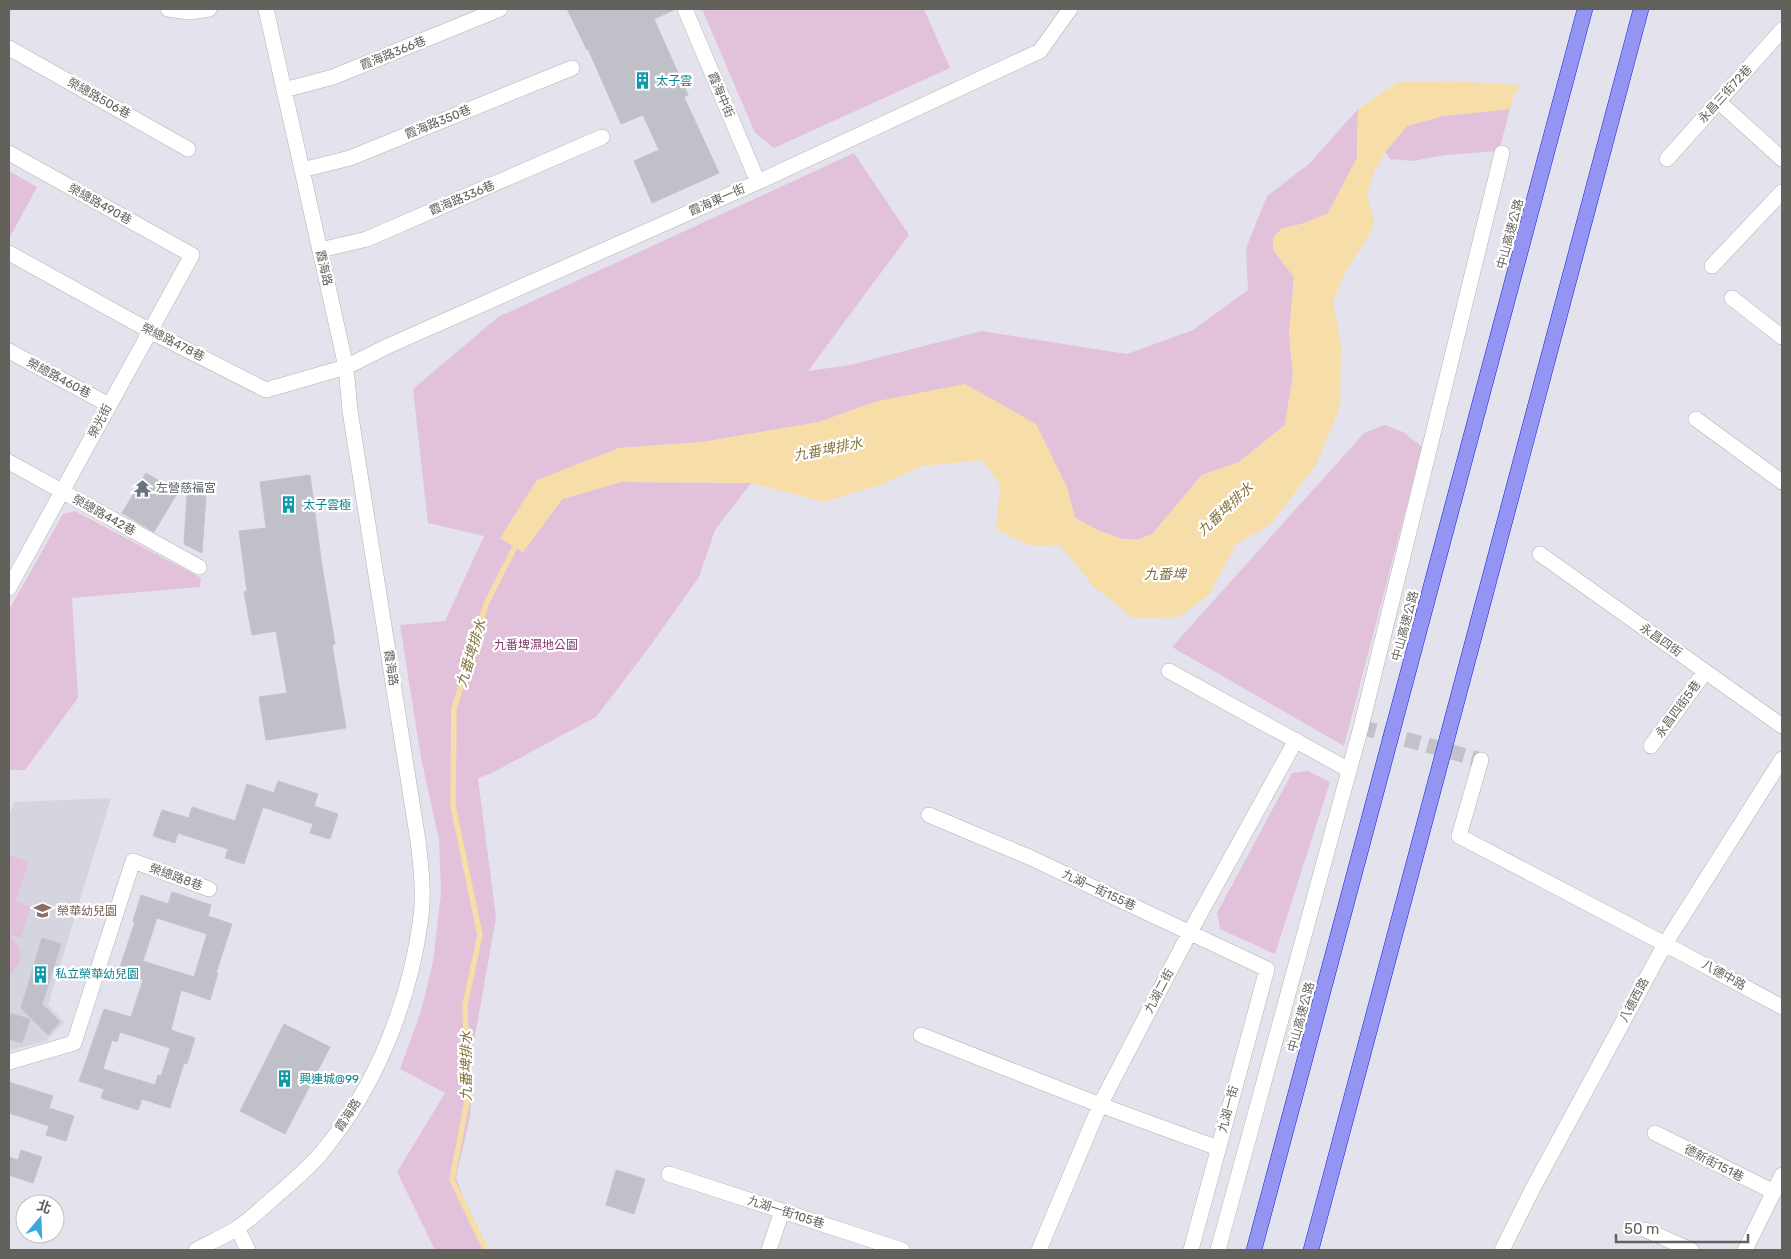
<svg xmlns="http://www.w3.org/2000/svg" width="1791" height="1259" font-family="Rubik,'Noto Sans TC',sans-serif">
	<rect width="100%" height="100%" fill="#e4e3ed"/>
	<path fill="#d5d5df" d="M111,798L48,1005L64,1022L46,1041L9,1051V817L14,802Z"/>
	<path fill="#e2c2da" d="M702,9H924L950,68L774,148L755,133Z
		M1358,109L1357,158L1328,213L1305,223L1281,229L1273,250L1294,277L1289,334L1293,374L1285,425L1239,462L1202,475L1152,534L1140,539H1122L1100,531L1075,518L1067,487L878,401L819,422L703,442L619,448L500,538L523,552L562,499L621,482L751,483L715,530L699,577L648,649L596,717L490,774L478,778L496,918L472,1053L470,1117L456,1177L483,1250H435L397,1172L445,1093L400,1069L421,1011L433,962L441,893L439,840L421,758L400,625L445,621L484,536L428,523L413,389L498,317L854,153L909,235L808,371L850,365L982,331L1127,354L1193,330L1248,290L1246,248L1267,196L1309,164Z
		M1510,109L1499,151L1445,155L1413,161L1390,159L1385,152L1407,126L1442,116Z
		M9,171L37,187L9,239Z
		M1385,425L1403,432L1422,447L1344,746L1172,647L1364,433Z
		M75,511L201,578L200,587L72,598L78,698L25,770H9V610L63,514Z
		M1308,771L1330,782L1275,954L1220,929L1217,913L1292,773Z
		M9,855L29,862L16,901L31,907L21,938L9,934Z
		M9,937C25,946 24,965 9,975Z"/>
	<path fill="#f7dea9" d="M1450,81L1521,85L1515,93L1510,109L1442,116L1407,126L1385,152L1373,174L1367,195L1374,220L1370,234L1346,271L1333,300L1341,347L1340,407L1316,465L1270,525L1236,544L1209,595L1179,617L1133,618L1093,586L1060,545L1030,546L996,529L1000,485L983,460L922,466L882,484L824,502L751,483L621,482L562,499L523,552L500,538L537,480L619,448L703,442L819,422L878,401L965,384L1036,424L1067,487L1075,518L1100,531L1122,539H1140L1152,534L1202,475L1239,462L1285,425L1293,374L1289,334L1294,277L1273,250V238L1281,229L1305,223L1328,213L1357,158L1358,109L1398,82Z"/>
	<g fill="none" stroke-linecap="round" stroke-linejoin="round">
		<path stroke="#f7dea9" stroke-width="5.5" d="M486,1250L452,1180L468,1096L465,1005L480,935L453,806L454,709L486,604L518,541"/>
	</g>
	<path fill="#c0c1c8" stroke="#c2c3d1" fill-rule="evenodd" d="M567,9H676L654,19L688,95L684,97L719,173L652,203L634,161L659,150L643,115L621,124L588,49L587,50Z
		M146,473L178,492L154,532L122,513Z
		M310,475L322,566L335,644L332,645L346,728L266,740L259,697L287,693L276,631L252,635L244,592L247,591L239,531L266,528L260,482Z
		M187,494L206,496L202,553L184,544Z
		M278,781L318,794L314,806L338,814L330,839L310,833L313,824L263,807L244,864L225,858L228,849L178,833L175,843L153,836L162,810L189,818L192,807L235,821L247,784L274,793Z
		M172,892L211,905L208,916L232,924L216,973H218L210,1000L181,990L171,1030L195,1038L187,1064L184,1063L170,1108L142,1099L138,1110L101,1098L104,1089L79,1081L104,1009L131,1017L143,980L118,973L135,922L133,921L141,895L168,904ZM157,918L207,934L194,977L143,961ZM120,1032L170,1048L161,1076L158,1075L155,1085L103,1069L112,1040L117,1042Z
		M42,938L61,944L42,1004L60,1022L48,1035L21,1008Z
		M9,1013L30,1019L22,1043L9,1039Z
		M284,1024L330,1047L285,1134L240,1111Z
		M9,1082L53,1096L49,1108L74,1116L66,1141L46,1135L49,1126L9,1113Z
		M21,1150L42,1157L33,1183L9,1175V1157L18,1160Z
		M616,1170L645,1179L634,1214L606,1205Z"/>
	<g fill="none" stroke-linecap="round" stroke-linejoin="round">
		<path stroke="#c4c2c8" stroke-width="15" stroke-dasharray="15 8" stroke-linecap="butt" d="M1361,727L1481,760"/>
		<defs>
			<path id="minor" d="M168,9L189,12L209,9
				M685,9L758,182
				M9,48L188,149
				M284,90L333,77L500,9
				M1718,101L1782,159
				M9,153L192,255L9,588
				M1667,159L1782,30
				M302,170L350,158L572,68
				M320,250L367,239L602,137
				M9,253L150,331L266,390L346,367L388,346L758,182L1040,51L1070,9
				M1712,266L1782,192
				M1732,298L1782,337
				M9,351L109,405
				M1696,419L1782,482
				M9,462L199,567
				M1540,554L1782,726
				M1169,671L1349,770
				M1651,746L1705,672
				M1481,760L1459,836L1665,944L1782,1007
				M929,815L1029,857L1267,969L1191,1250
				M921,1035L1100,1105L1218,1148
				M9,1062L74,1043L133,861L209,889
				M1655,1133L1774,1192
				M669,1174L902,1250
				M237,1228L248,1250
				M1646,1230L1691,1250
				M196,1250C209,1243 223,1237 236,1229C250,1220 264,1206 277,1195C292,1182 310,1167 323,1151C377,1085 410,1001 421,917C424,892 421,866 418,841L350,411L346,367L266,9
				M769,1250L782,1211
				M1039,1250L1100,1105L1190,932L1296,740
				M1218,1250L1361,727L1502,153
				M1502,1250L1532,1190L1665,944L1782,759
				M1745,1250L1782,1175"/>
			<path id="highway" d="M1254,1250L1585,9
				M1311,1250L1641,9"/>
		</defs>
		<use href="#minor" stroke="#b2b2ac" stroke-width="16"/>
		<use href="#highway" stroke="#1421dc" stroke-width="16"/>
		<use href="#minor" stroke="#fff" stroke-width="15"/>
		<use href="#highway" stroke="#9494f3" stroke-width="15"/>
	</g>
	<defs>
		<symbol id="building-bare" viewBox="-9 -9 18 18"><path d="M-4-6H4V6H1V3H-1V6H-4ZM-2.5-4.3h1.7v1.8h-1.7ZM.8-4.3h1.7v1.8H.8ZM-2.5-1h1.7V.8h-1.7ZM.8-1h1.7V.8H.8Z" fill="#0f9aa8" stroke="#fff" stroke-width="2.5" paint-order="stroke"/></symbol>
		<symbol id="temple-bare" viewBox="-9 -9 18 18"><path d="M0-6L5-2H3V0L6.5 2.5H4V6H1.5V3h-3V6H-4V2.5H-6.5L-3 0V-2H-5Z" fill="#6b7280" stroke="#fff" stroke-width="2.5" paint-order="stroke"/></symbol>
		<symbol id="school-bare" viewBox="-9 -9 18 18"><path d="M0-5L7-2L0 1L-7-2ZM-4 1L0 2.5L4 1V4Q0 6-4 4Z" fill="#8d6e63" stroke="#fff" stroke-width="2.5" paint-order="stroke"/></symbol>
	</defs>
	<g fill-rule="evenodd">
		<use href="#building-bare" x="630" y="68" width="25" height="25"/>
		<use href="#temple-bare" x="130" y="476" width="25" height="25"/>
		<use href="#building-bare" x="276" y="492" width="25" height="25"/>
		<use href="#school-bare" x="30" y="898" width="25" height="25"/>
		<use href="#building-bare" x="28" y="962" width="25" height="25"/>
		<use href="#building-bare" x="272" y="1066" width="25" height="25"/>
	</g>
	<g text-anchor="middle" stroke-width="4.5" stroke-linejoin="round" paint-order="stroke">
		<g font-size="12" fill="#63615b" stroke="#fff">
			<text transform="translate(393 53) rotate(-22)" y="4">霞海路366巷</text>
			<text transform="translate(1725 94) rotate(-48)" y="4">永昌三街72巷</text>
			<text transform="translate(721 95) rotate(67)" y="4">霞海中街</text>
			<text transform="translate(99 98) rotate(29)" y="4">榮總路506巷</text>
			<text transform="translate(438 122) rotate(-22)" y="4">霞海路350巷</text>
			<text transform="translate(462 198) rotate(-23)" y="4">霞海路336巷</text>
			<text transform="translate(717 200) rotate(-24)" y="4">霞海東一街</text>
			<text transform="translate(100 204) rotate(29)" y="4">榮總路490巷</text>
			<text transform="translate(1510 234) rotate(-75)" y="4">中山高速公路</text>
			<text transform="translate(324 268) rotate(77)" y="4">霞海路</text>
			<text transform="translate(173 342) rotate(27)" y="4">榮總路478巷</text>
			<text transform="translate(59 378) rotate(28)" y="4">榮總路460巷</text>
			<text transform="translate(100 421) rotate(-62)" y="4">榮光街</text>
			<text transform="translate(104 515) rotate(29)" y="4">榮總路442巷</text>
			<text transform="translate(1405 626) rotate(-75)" y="4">中山高速公路</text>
			<text transform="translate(1661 640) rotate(35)" y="4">永昌四街</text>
			<text transform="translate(391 668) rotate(81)" y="4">霞海路</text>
			<text transform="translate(1678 709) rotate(-54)" y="4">永昌四街5巷</text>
			<text transform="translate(176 877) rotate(20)" y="4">榮總路8巷</text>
			<text transform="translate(1099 890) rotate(25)" y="4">九湖一街155巷</text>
			<text transform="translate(1724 975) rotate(29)" y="4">八德中路</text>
			<text transform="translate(1159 991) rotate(-62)" y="4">九湖二街</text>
			<text transform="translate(1634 1000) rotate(-62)" y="4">八德西路</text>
			<text transform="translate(1301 1017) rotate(-75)" y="4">中山高速公路</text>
			<text transform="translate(1228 1109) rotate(-75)" y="4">九湖一街</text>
			<text transform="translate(348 1115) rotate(-57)" y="4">霞海路</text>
			<text transform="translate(1714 1163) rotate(27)" y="4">德新街151巷</text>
			<text transform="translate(786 1212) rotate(18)" y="4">九湖一街105巷</text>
		</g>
		<g font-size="12" fill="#0d838f" stroke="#fff" text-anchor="start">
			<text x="656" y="85">太子雲</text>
			<text x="303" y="509">太子雲極</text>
			<text x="55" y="978">私立榮華幼兒園</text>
			<text x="299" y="1083">興連城@99</text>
		</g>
		<g font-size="12" fill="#5b616d" stroke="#fff" text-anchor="start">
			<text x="156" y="492">左營慈福宮</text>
		</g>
		<g font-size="12" fill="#813c6d" stroke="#fff">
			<text x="536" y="649">九番埤濕地公園</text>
		</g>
		<g font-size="12" fill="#785e54" stroke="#fff" text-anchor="start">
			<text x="57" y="915">榮華幼兒園</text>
		</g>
		<g font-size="14" font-style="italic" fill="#86743c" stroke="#fff">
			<text transform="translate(828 449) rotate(-11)" y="5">九番埤排水</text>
			<text transform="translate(1225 509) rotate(-43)" y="5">九番埤排水</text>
			<text x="1165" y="579">九番埤</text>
			<text transform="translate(471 653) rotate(-73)" y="5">九番埤排水</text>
			<text transform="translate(466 1066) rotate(-90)" y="5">九番埤排水</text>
		</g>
	</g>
	<rect width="1791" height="1259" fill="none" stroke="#63615b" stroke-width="20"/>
	<g transform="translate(40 1219) rotate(19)"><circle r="24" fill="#ffffff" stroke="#c1c0bd"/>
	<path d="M0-4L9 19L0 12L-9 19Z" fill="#3ca7da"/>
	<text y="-8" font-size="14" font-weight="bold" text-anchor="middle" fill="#63615b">北</text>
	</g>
	<path d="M1616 1234v8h132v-8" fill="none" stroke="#63615b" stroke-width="2.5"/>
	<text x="1624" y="1234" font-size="15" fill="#63615b" stroke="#ffffff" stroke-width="4" paint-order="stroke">50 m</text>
</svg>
